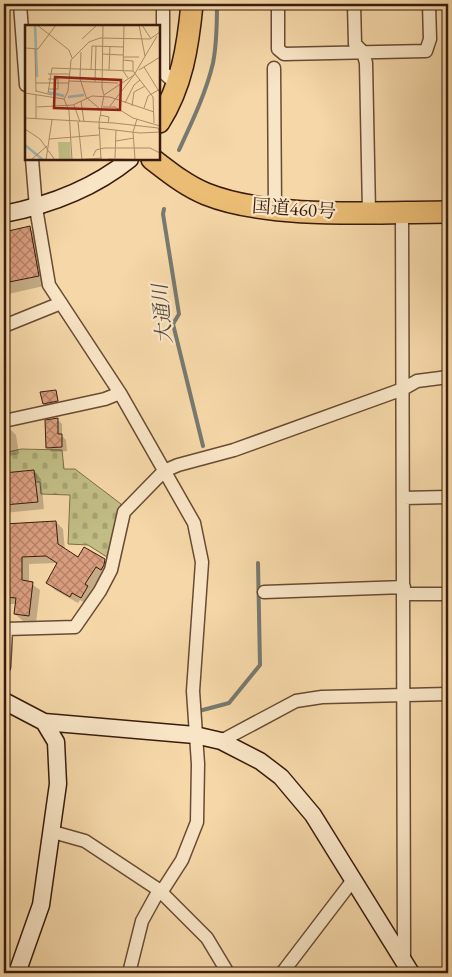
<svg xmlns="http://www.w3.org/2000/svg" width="452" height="977" font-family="'EB Garamond','Noto Serif JP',serif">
	<defs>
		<pattern id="cemetery-stones" width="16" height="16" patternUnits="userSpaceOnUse" patternTransform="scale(1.25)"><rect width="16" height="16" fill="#c1bd84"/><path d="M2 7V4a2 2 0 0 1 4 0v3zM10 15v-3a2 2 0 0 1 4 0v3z" fill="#a7a271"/></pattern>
		<pattern id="building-cross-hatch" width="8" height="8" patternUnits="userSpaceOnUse" patternTransform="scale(1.25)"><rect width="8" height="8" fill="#da9e7e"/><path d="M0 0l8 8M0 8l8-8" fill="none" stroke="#b28066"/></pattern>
	</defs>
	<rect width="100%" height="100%" fill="#f5d7a8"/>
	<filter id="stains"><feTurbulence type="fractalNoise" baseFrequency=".004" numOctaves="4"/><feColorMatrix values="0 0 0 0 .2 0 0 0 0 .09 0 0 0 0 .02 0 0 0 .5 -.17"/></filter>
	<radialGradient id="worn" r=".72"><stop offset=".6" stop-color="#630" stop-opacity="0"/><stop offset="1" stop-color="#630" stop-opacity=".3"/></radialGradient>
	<path fill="url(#cemetery-stones)" stroke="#7e6c48" d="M21,449L62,450L64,469H75L121,504L107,557L88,545L68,544L70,495L41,494L40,482H4V453Z"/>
	<path fill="#0003" d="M29,228L39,238L48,285L4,295V233Z
		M56,391L59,403L46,406L44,404Z
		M57,419L62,424V436L66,440L67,451L52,452L47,447Z
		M10,429L16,435L19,454L4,457V430Z
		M34,471L41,479L44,509L4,513V475Z
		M56,522L63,529L65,550L78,559L104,560L112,567L89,605L80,600L78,603L55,590L48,583L58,565L55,563L29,564V582L40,590L36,623L23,621L15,614L16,604H9L4,598V526Z"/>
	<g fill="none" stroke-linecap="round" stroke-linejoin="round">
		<path stroke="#777970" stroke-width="4" d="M179,150C192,122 206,93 213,63C217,43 217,23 217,4
			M164,209L163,214L179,314L173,324L203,446
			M199,711L229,703L260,665L258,563"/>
	</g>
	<path fill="url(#building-cross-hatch)" stroke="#3a1c0c" d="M30,226L39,276L4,283V232Z
		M56,390L58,401L43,404L40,392Z
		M58,418V434H62V447L46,448L45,420Z
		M34,470L38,502L4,505V473Z
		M56,521L58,544L78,557L84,547L105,559L104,565L101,570L96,567L85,584L88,586L81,598L72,593L70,597L46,583L57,563L46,556L22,557V580L33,582L29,616L14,614L16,598L4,597V578L8,579V551H4V524Z"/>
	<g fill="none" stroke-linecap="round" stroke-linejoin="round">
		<defs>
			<path id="street" d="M20,4L26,85
				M163,4V72L177,85
				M278,4V49L284,54L426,51L430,39L429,4
				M354,4L355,44L363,52L366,63L369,212
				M274,68L275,209
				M32,159L36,208L49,285L120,393L194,523L202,562L193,691L198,764L197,822L182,860L164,888L159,890L142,921L129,973
				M402,212L404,961
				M4,326L61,303
				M4,421L105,399L120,393
				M403,498L448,497
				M264,592L404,587
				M404,594H448
				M4,667L6,629L75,627L100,591L111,570L124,512L164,471L178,465L234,450L403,389L417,381L448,377
				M221,741L296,701L322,697L448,694
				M53,832L85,841L159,890L207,938L228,973
				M282,973L353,880"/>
			<path id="secondary" d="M4,214C50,205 93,189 130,159
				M4,701L44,722L195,735L221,741L260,761L281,777L313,815L411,973
				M17,973L41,905L58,784L56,742L44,722"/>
			<path id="highway" d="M159,122C182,86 188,46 192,4
				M152,159C169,172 186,186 206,194C271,220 377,212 448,212"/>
		</defs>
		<use href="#street" stroke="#694b33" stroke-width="15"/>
		<use href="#secondary" stroke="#3a1c0c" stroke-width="19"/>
		<use href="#highway" stroke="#3a1c0c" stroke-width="24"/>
		<use href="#street" stroke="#f8e5c6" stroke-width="12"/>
		<use href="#secondary" stroke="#f8e5c6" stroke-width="16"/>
		<use href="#highway" stroke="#eabc74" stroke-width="21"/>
	</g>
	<g text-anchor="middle" stroke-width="4.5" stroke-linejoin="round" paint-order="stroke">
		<g font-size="19" fill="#3a1c0c" stroke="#f8e5c6">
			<text transform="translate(294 208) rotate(4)" y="7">国道460号</text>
		</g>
		<g font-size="20" font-style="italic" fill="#584a3e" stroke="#f8e5c6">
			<text transform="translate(162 314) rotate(-95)" y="7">大通川</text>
		</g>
	</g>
	<g transform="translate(25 25)">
		<rect width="135" height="135" fill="#f5d7a8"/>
		<path d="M33,117H45L46,134L34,135Z" fill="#c1bd84"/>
		<path fill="none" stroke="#9fb7b2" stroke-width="2.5" d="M10,0L12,52M23,67L39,71M43,72L59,70M0,120L18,135"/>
		<path fill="none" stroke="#aa8c6a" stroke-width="1" d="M12,0L44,25L47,33M78,0L77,63L79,70M99,0L98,46L103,53M114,0L120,31M117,0L126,14M57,14L72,0M67,21L99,22M0,23L13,24L31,0M10,24L11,67M56,27L55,54L61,72L76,85M77,29L98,30M98,32H114M98,35L108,36V46M119,42L135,68M66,45L67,21M84,45L85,21M114,45L135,32M23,49H44M44,56L93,58M70,57L71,21M11,58H44M23,64H33V54H23M11,66L27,70M0,68L39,74L43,66L46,35L64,17L75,13L125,14L135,7M23,68L27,43L108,46L128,72L129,98M11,70V93M39,74L44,86L47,135M56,76L59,97M100,78L109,60L115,55M49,80L55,97M85,81L109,50M107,81L109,67L120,61M12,82L48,80L67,71L85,72L129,87M78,82H90L108,93L135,101M119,83L123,71L135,64M75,90L84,92L83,98M0,93L89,98L133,103L135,107M53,97L57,135M73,103L115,108L135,107M0,104L15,114L30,135M24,114L74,110M91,116L109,113M68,131L71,125L79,123H125L135,128M90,133L91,105M83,134L135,135M110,134L108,107L112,94M6,135L22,121M21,135L27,95M47,135L77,133M76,135L74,97L79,70L109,50L132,11"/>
		<path fill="#8f2418" fill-opacity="0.15" stroke="#8f2418" stroke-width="2.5" d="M30,52L96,55L95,85L29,83Z"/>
		<rect width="135" height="135" fill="none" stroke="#3a1c0c" stroke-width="2.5"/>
	</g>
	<rect width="452" height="977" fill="none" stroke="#f5d7a8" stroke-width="20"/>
	<rect x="5" y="5" width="442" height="967" fill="none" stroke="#3a1c0c" stroke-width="2.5"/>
	<rect x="10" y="10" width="432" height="957" fill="none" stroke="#3a1c0c"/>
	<rect width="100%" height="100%" filter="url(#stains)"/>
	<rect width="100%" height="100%" fill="url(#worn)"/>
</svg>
